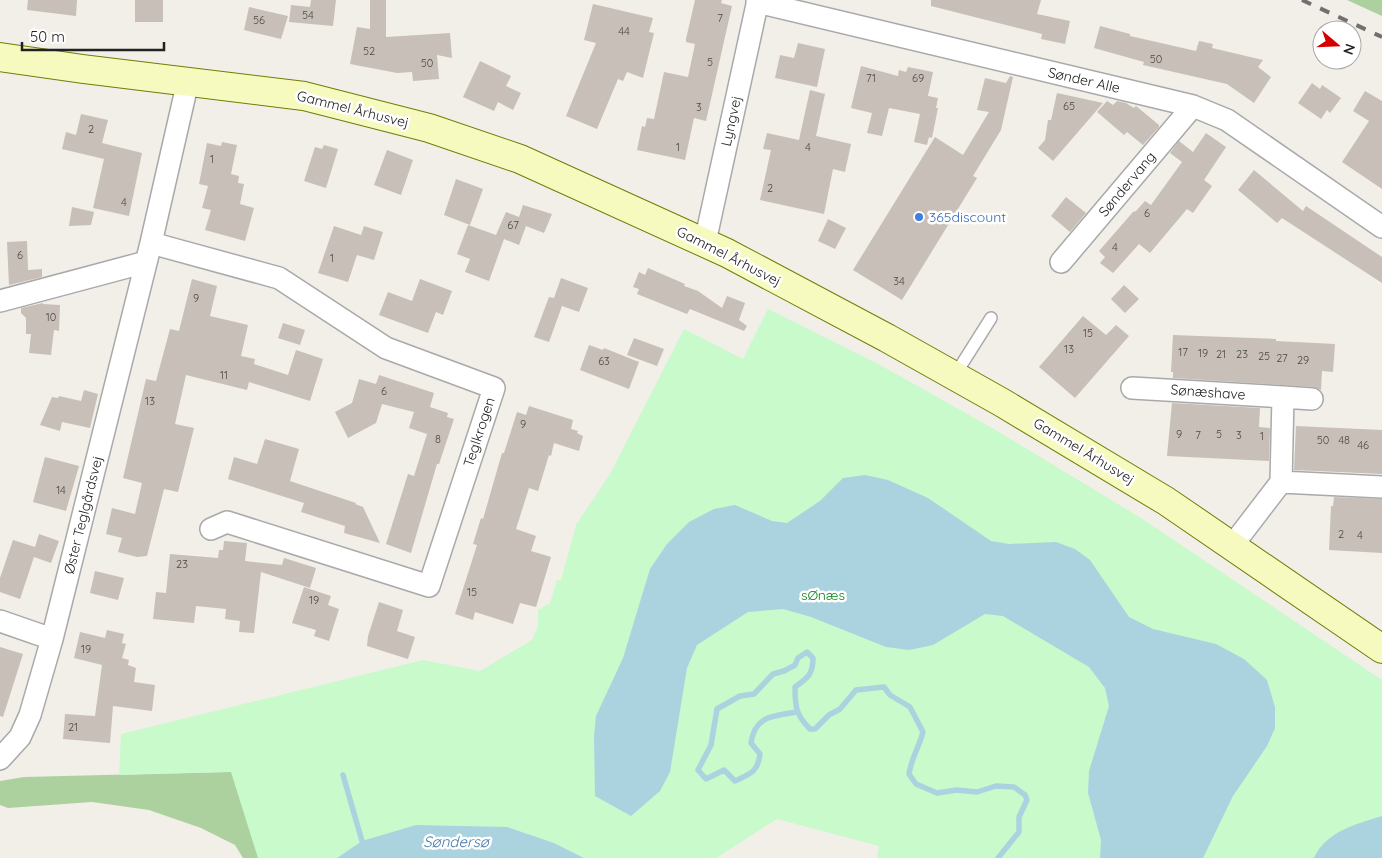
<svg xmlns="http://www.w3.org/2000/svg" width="1382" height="858" font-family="Quicksand,sans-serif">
	<rect width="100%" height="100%" fill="#f2efe9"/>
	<path fill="#add19e" d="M1347,0H1382V16Z
		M394,768L337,858H243L235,845L201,828L149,810L92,802L8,808L0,805V781L24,777Z"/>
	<path fill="#c8facc" d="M768,309L882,366L994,429L1141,518L1382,680V858H877L879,846L777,819L716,858H584L554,843L508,827L339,858H258L231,772L119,775L121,734L423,660L480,671L532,640L538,626V610L550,603L557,580H561L576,525L610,474L684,329L743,359Z"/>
	<path fill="#aad3df" d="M865,475L888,480L928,498L991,541L1009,544L1056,542L1075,549L1090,560L1129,617L1153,629L1216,644L1244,659L1267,680L1275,707V728L1267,746L1233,796L1203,858H1100L1101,840L1088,793L1089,771L1109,706L1105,688L1089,667L1003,616L985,614L933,645L909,650L886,647L811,617L783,609L748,612L697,645L687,668L670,772L660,791L631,816L595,796L594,736L596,716L623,658L650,569L667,544L689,522L714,509L735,505L772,521L787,523L820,501L843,478Z
		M1382,816V858H1314C1326,831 1357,824 1382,816Z
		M416,825L507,827L554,843L584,858H337L362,841Z"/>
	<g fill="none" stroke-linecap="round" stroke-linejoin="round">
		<path stroke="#aad3df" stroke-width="5.5" d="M797,712C774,716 755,715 751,743L760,754C758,772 750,774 735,781L724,770L706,779L698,770L711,745L717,709L740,696L754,694L773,674L784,671L795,665L798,658L807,652L813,658C813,674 808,678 795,687C795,707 796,715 810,729H815L829,715L840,709L856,690L884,687L890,695L910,707L923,732C919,747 911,759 909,774L916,784L937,793L957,790L977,792L996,786L1014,787L1025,795L1027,800L1019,817V832L998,858
			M343,775L362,841"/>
	</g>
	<path fill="#c7bfb8" d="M28,0H77L76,16L27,10Z
		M135,0H163V22H135Z
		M311,0H336L333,26L289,22L291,5L310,7Z
		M370,0H386V37L450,33L452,58L437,55L439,79L413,81L412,72L397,73L350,64L357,27L370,29Z
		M695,0H722L721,3L732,6L706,121L694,118L685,160L637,150L642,126L645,127L647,118L654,119L664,72L688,77L695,44L686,42V39Z
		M931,0H1041L1037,14L1070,21L1065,44L1041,39L1042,34L931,6Z
		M593,4L653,18L649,32L654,33L643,78L627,72L623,81L618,79L597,129L566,116L596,43L584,40Z
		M249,7L288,16L281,39L244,30Z
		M1100,26L1130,34V36L1196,51L1199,41L1213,44L1212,48L1263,60L1258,67L1271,77L1254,103L1227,84L1143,65L1144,62L1094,48Z
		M798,43L825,49L817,87L775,78L780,55L794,58Z
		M480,61L511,76L506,86L521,93L513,110L498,102L494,111L463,97Z
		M861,66L898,76L899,70L906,72L908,67L933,72L928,96L938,98L936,108H938L932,138L929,137L927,145L914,142L920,114L889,108L882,136L867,133L872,113L851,108Z
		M1010,76L1013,77L1001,130L973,176L977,178L902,300L853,270L935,137L963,155L989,112L977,110L985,78L1006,83Z
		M1312,83L1320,89L1322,85L1341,98L1330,113L1327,110L1321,119L1298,103Z
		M810,90L825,94L816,136L851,144L845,172L833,169L824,214L760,200L771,150L763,149L767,133L799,140Z
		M1365,91L1382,101V189L1342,162L1369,121L1353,111Z
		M1057,93L1103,103L1053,161L1038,148L1045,140L1048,120H1051Z
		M1107,101L1113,105L1117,101L1126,103L1134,108L1136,106L1159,125V127L1143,145L1127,132L1124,135L1097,112Z
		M81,114L108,120L102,143L142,153L129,216L93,208L104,159L62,149L66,132L76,135Z
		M1206,133L1226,147L1204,180L1212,186L1193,213L1187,209L1150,253L1139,244L1113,273L1100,263L1105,257L1099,251L1133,212L1136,211L1145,201L1151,205L1182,162L1170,153L1179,141L1193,152Z
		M222,142L237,145L231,174L239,176L238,183L244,184L240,204L254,208L245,241L205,230L211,210L202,208L208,186L199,184L207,143L221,146Z
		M324,145L338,149L326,188L304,181L315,147L322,149Z
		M387,150L413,160L401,195L374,185Z
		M1254,170L1303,211L1306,206L1382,257V283L1282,218L1277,223L1238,190Z
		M456,179L483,189L470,225L444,215Z
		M1066,197L1086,213L1070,232L1051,216Z
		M523,205L552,214L544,233L526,226L519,245L504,239L489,281L465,272L470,259L457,254L468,225L496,235L506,212L519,217Z
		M72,207L94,212L91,225L69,226Z
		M828,219L846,228L835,249L818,241Z
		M334,226L361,235L364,226L383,232L374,260L357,255L348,282L318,273Z
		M27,241L28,270L42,269V277L9,285L7,242Z
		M648,268L685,284L684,286L698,291L722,308L727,296L745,303L739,320L747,326L744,331L690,309L687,314L637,294L639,289L633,287L639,272L645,275Z
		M561,278L588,288L579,312L562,306L549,342L534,337L549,297L554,298Z
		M192,279L217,286L210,316L248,325L241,356L255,359L254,364L288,375L296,350L323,359L310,401L249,382L247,390L186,375L175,424L194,428L178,492L164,489L147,556L137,557L118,552L122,538L106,534L112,508L135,514L142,483L123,478L146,379L156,381L170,329L179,331Z
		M420,279L452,291L443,315L436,312L428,333L379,315L388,292L412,301Z
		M1124,285L1139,299L1125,313L1111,299Z
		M43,303V304L60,305L59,331L54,330L51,355L29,353L31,334H26V318L21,313V308Z
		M1083,316L1106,335L1116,325L1129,336L1075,398L1039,367Z
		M283,323L305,330L300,345L278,338Z
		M1173,335L1276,339V341L1335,344L1333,372L1322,371L1321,390L1313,387L1173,378V372H1171Z
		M634,338L664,349L657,366L627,355Z
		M589,345L603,350L604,348L639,362L629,389L580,370Z
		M379,375L434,393L430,407L448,413L447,417L454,419L439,464H437L411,553L386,544L408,474L414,476L427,434L409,428L414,412L382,404L376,423L348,438L335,412L352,403L359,379L376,384Z
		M84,390L98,394L90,428L62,422L60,431L40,425L52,397L58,398L59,396L81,401Z
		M1172,403L1260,408L1259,427L1270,428L1269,461L1167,456Z
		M529,406L573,420L571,429L578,431L577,433L583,436L579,451L554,443L551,456L549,455L538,491L529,488L516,529L536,536L531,551L551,557L536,607L520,603L513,624L475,612L473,620L455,614L477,545L473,544L481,518L483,519L502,453H504L517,412L526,415Z
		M1296,426L1382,430V474L1294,470Z
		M265,439L299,449L290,481L356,503L355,504L363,507L380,543L344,533L345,526L301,512L304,503L228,479L234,457L257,464Z
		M45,457L79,466L66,511L33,502Z
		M1334,497L1382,499V553L1329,550L1331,506H1333Z
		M39,534L59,541L51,563L34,557L20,599L0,592V578L13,540L35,547Z
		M224,541L247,543L245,561L282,565L284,558L316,568L310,588L261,572L254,633L239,632L240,621L225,619L226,609L196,606L194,623L153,619L156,592L166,593L170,554L218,558L219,550H223Z
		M95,571L124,578L118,600L90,593Z
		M304,587L331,596L328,605L339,609L329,641L314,636L316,630L292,623Z
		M379,602L403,610L397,631L415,637L408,659L367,646L368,636Z
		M107,630L124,634L122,643L126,644L122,658L129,660L128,665L136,668L134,682L155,685L152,711L113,706L110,743L63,739L65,714L95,716L102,665L74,658L80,632L105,638Z
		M0,647L23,654L3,717L0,716Z"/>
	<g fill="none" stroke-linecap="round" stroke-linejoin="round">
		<defs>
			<path id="lane" d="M955,375L991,318"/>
			<path id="street" d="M757,2L1193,106L1227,120L1382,227
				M705,242L758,0
				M151,243L279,278L386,348L494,388L429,586L227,522L211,529
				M1061,262L1193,106
				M0,301L146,262
				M1132,388L1283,397
				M1281,482L1382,487
				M1232,546L1281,482L1283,397L1312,399
				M0,621L52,639
				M0,759L20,737L30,715L52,639L151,243L188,81"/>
			<path id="secondary" d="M0,57L83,69L304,96L429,128L520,159L727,253L887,338L1001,402L1166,501L1382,649"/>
		</defs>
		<use href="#lane" stroke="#a9a9a9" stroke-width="14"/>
		<use href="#street" stroke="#a9a9a9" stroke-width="24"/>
		<use href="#secondary" stroke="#707d05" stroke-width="30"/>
		<use href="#lane" stroke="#fff" stroke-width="11"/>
		<use href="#street" stroke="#fff" stroke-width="21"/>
		<use href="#secondary" stroke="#f7fabf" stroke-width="28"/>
		<path stroke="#707070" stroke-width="4" stroke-dasharray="10 10" stroke-linecap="butt" d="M1302,0L1382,37"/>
	</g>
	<circle fill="#3f7fe0" stroke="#fff" stroke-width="2" cx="919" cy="217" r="5"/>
	<g text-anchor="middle" stroke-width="5" stroke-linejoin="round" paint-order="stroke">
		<g font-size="11" fill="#4b4948">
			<text x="308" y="19">54</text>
			<text x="720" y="22">7</text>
			<text x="259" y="24">56</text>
			<text x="624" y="35">44</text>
			<text x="369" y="55">52</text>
			<text x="1156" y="63">50</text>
			<text x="710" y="66">5</text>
			<text x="427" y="67">50</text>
			<text x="871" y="82">71</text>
			<text x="918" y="82">69</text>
			<text x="1069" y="110">65</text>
			<text x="699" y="111">3</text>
			<text x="91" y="133">2</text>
			<text x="678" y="151">1</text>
			<text x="808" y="151">4</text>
			<text x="212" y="163">1</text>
			<text x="770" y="192">2</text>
			<text x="124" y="206">4</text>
			<text x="1147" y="217">6</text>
			<text x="513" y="229">67</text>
			<text x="1115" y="251">4</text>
			<text x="20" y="259">6</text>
			<text x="332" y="262">1</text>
			<text x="899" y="285">34</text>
			<text x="196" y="302">9</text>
			<text x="51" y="321">10</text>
			<text x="1088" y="337">15</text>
			<text x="1069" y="353">13</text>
			<text x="1183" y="356">17</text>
			<text x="1203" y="357">19</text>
			<text x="1221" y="358">21</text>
			<text x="1242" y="358">23</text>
			<text x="1264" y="360">25</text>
			<text x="1282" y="362">27</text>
			<text x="1303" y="364">29</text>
			<text x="604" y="365">63</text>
			<text x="224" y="379">11</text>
			<text x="384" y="395">6</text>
			<text x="150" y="405">13</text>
			<text x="523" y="428">9</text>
			<text x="1179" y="438">9</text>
			<text x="1219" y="438">5</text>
			<text x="1198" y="439">7</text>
			<text x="1239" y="439">3</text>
			<text x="1262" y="440">1</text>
			<text x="438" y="443">8</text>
			<text x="1323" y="444">50</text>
			<text x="1344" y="444">48</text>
			<text x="1363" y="449">46</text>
			<text x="61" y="494">14</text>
			<text x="1341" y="538">2</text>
			<text x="1360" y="539">4</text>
			<text x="182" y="568">23</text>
			<text x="472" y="596">15</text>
			<text x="314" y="604">19</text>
			<text x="86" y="653">19</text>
			<text x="73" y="731">21</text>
		</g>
		<g font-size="14" fill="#222" stroke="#fff">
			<text transform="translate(1084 80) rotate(13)" y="5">Sønder Alle</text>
			<text transform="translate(353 109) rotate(14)" y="5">Gammel Århusvej</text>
			<text transform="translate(731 121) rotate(-78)" y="5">Lyngvej</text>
			<text transform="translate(1127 184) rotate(-50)" y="5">Søndervang</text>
			<text transform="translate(729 256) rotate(27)" y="5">Gammel Århusvej</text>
			<text transform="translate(1208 392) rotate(4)" y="5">Sønæshave</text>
			<text transform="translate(479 432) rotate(-72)" y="5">Teglkrogen</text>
			<text transform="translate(1084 451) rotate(31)" y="5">Gammel Århusvej</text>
			<text transform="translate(83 515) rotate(-76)" y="5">Øster Teglgårdsvej</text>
		</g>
		<g font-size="14" fill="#366cbe" stroke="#fff" text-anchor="start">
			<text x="929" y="222">365discount</text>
		</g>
		<g font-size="14" fill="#0c8416" stroke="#fff">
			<text x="823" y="600">sØnæs</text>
		</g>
		<g font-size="15" font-style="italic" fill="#4a7aab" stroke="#fff">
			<text x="456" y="847">Søndersø</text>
		</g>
	</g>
	<g transform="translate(1337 45) rotate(109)"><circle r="24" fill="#ffffff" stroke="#a7a7a7"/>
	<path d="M0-4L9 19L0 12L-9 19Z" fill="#d40000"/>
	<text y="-8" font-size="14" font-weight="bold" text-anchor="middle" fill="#222222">N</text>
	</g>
	<path d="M22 42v8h142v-8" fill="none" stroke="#222222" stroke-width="2.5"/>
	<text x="30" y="42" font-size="15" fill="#222222" stroke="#ffffff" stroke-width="4" paint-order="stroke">50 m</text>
</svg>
